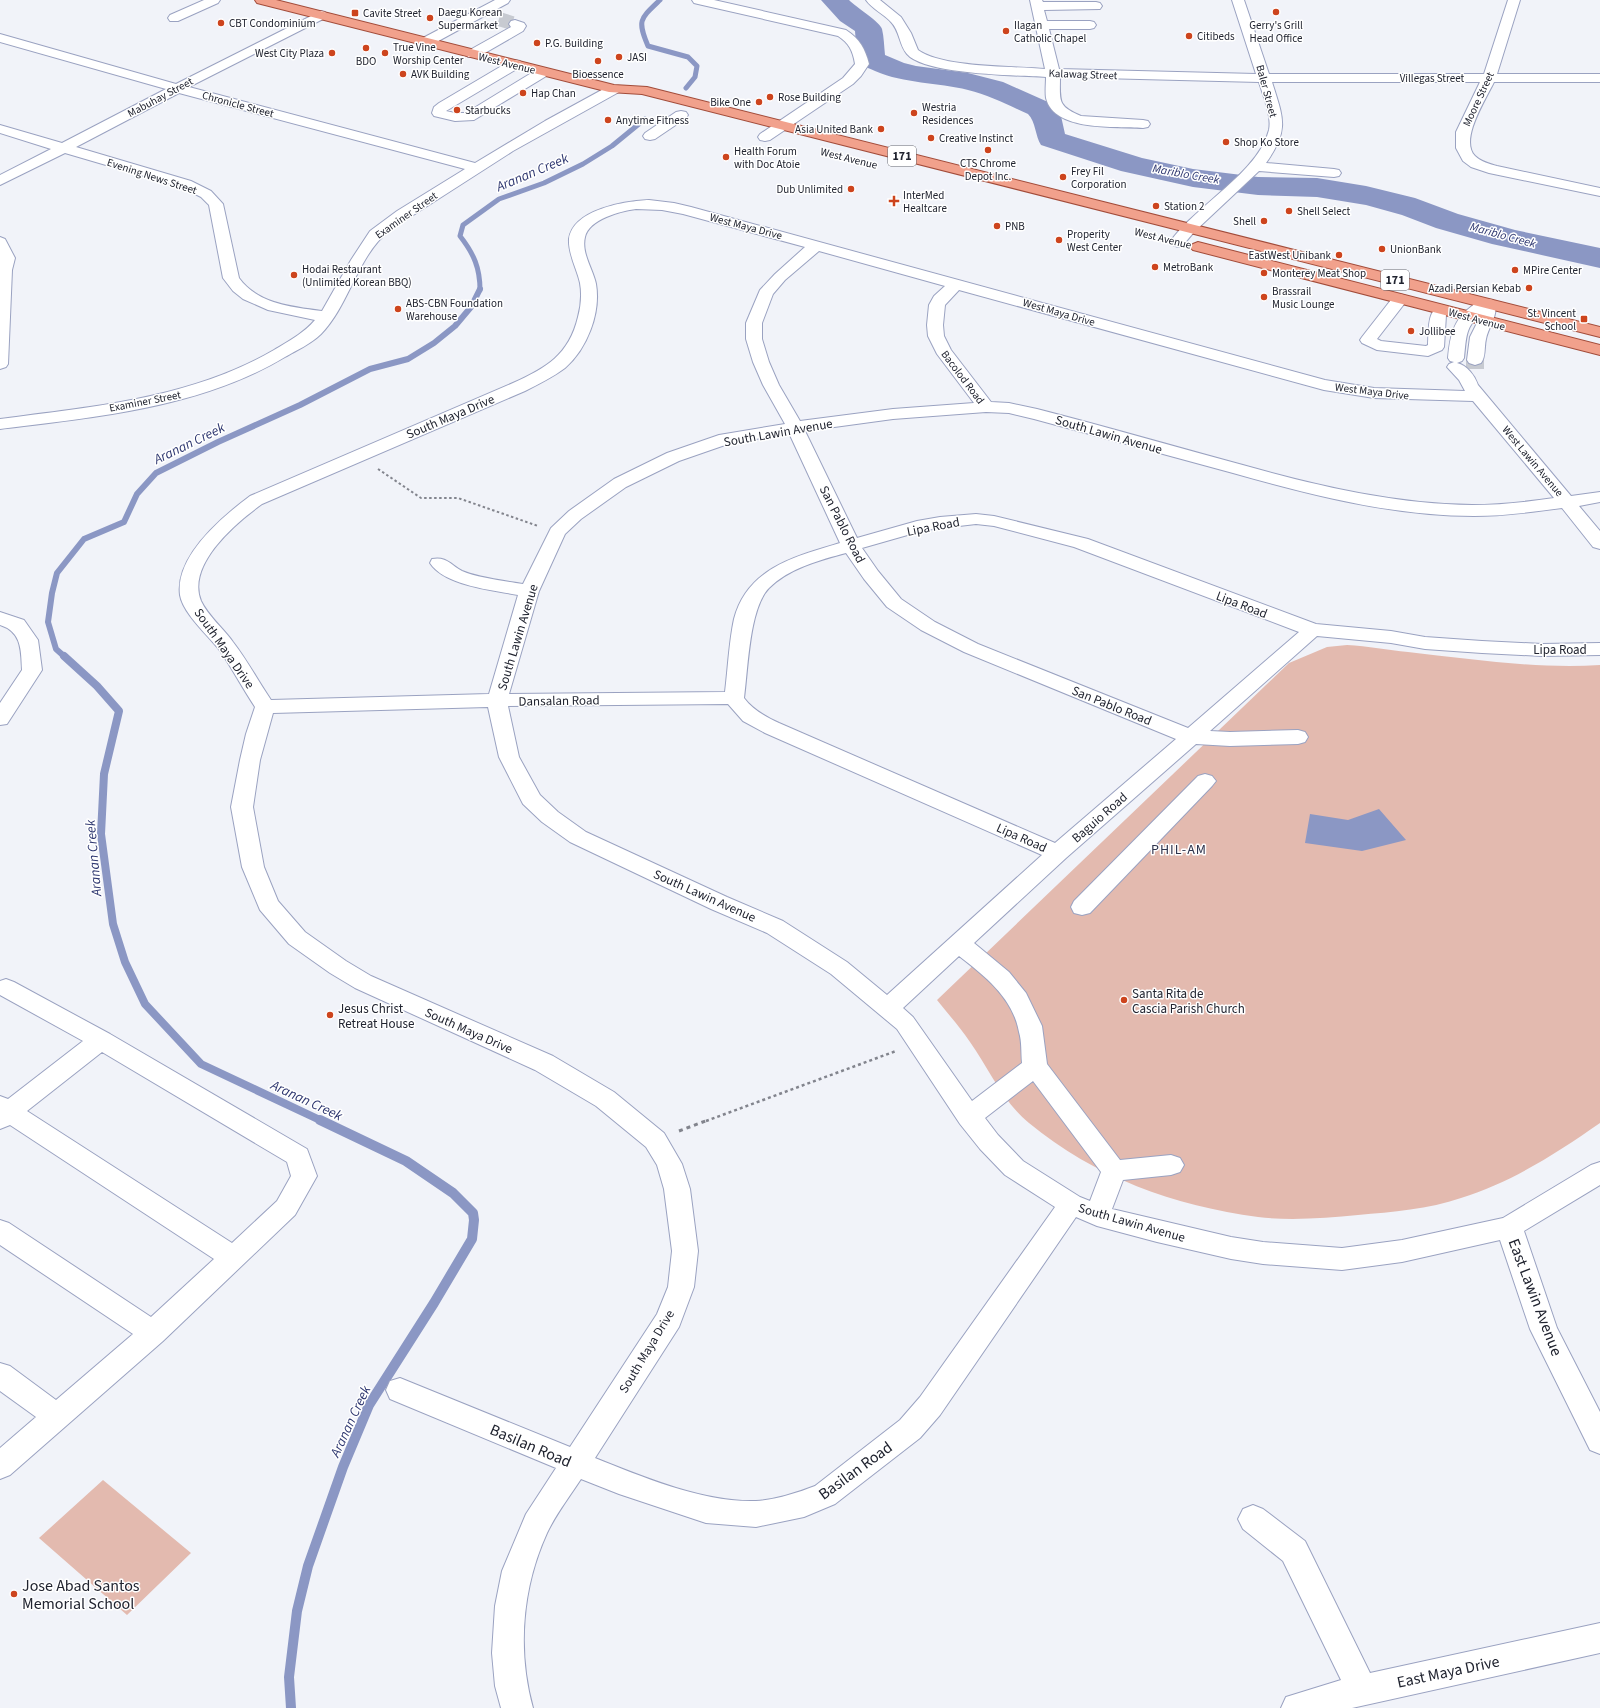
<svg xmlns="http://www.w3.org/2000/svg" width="1600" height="1708" font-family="'Source Sans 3',sans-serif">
	<rect width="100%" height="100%" fill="#f1f3f9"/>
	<path fill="#e3baaf" d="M1347,645C1368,646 1388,650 1408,652C1471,659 1536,669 1600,665V1123C1557,1153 1512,1182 1461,1198C1429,1209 1392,1212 1358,1215C1325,1218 1291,1221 1258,1217C1175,1206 1094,1177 1029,1123C1003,1102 989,1069 970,1042C960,1027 948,1014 937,1000L1289,663L1327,647Z
		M103,1480L191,1553L127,1615L39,1538Z"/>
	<path fill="#8b97c4" d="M1379,809L1406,840L1362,851L1305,843L1310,814L1348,820Z"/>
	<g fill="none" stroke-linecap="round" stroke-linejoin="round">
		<path stroke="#8b97c4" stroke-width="5" d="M660,0C640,19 637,20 648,46L688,57L697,66L695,77L686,88
			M480,290C480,268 474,254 460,236L463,225L499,199L544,183L583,164L612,146L645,119"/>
		<path stroke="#8b97c4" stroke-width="6" d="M65,657L56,649L48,622L52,593L57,573L84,539L124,522L137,494L156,473L218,442L300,405L370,369L408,359L434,343L455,326L471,307L480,289"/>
		<path stroke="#8b97c4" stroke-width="8" d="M64,656L97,686L119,711L104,774L101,834L113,924L125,962L145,1004L201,1064L322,1121"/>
		<path stroke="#8b97c4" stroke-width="10" d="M291,1708L289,1677L297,1611L308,1566L343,1467L369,1405L434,1303L472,1239L474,1220L473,1213L453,1193L406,1161L320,1120"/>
		<path fill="#8b97c4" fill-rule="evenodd" d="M821,0H849C856,7 880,22 882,29C884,37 884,46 885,55L904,63L916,66L968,73L1003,82L1048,102L1061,116L1065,134L1142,158L1193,169L1258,177L1317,178L1366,186L1415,198L1458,214L1515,230L1600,248V268L1492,244L1436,228L1402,215L1366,205L1317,197L1258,195L1193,187L1121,171L1041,145C1035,136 1036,122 1028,114C1008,105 989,95 968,90C937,82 905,84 875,71C871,69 865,67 861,64C855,57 856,41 855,31L840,21Z"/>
		<path stroke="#c7cad1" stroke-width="14" stroke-dasharray="14 7" stroke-linecap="butt" d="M499,19L515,24"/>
		<path stroke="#c7cad1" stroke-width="18" stroke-dasharray="18 9" stroke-linecap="butt" d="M1475,360V369"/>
		<defs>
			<path id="minor" d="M204,0H220L218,3L178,21H170L168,18L170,15Z
				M495,0H510L508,3L431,45H421L420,42L421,39Z
				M692,0H714L846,30C860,39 865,49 869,64L861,76L853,84L770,140L765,141L760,140L758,137L760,134L843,78L855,64C853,51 849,43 838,36L698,4L694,3Z
				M866,0H880L901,17L911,33L918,50C943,68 1013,66 1045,69L1030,0H1042L1043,2H1096L1100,3L1102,6L1100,9L1044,10L1047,21H1090L1094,22L1096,25L1094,28L1090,29H1049L1059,69L1256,74L1232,0H1244L1269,74H1484L1508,0H1520L1497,74H1600V82H1494C1486,99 1459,140 1475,156C1481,162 1490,164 1497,166L1600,188V196L1489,173L1471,167L1463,161L1456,148V132L1480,82H1272C1283,118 1290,129 1266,163L1334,169L1339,170L1341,173L1339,176L1334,177L1259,171L1194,232L1183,245L1178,247L1173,245L1170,242C1195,206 1259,172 1269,130C1272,115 1263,96 1259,82L1060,77C1060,101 1057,106 1081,116L1143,120L1148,121L1150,124L1148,127L1143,128C1116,126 1054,132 1046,98C1045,92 1046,83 1046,77C1017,75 925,75 907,54C899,45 900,31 891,22C884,14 872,9 866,0Z
				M321,11L325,12L327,15L325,18L189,87L475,163L545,121L609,86H619L621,89L619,92L513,151L390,230C357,256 350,304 321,334C311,344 297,350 285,357C200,408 96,417 0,429V419C93,407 192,398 274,350C289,341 304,333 315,320L268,310L243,299L233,291L223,278L209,205L201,197L181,187L65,153L0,185V175L51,149L0,133V125L62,143L166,89L0,42V34L176,84ZM179,93L465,169L397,211L370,231L351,260L322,311C292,307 258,304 239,278L223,204L211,191L191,181L76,147Z
				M515,20L524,23L526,26L523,31L478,57H468L467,54L468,51L511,27L509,24L511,21Z
				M515,60L520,61L522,64L520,67L446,111L455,113H466L538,69H548L550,72L548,75L474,120L455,121L434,116L432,113L434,107L439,103L510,61Z
				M681,111L686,112L688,115L686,118L655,139L650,140L645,139L643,136L645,133L676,112Z
				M649,200L674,203L691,207L1325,380L1374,388L1465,391L1459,380L1447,367L1449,364L1454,362L1450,361L1448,358C1450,336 1453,320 1472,306C1479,301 1484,298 1493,300C1501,312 1488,327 1486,339C1484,347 1486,357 1481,363L1475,365L1469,363L1467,360L1470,337L1478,321V317C1465,327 1466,342 1464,358L1462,361L1457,363C1467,365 1475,376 1478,385L1571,496L1600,492V502L1579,506L1600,531V549L1593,547L1562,508C1533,512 1503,516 1474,516C1393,516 1311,495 1233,473C1167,455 1100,437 1034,419L1009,413L986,412L893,419L805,431L857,538L917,521L940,517L976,514L994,516L1088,539L1316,624L1391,631L1425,637L1482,641L1542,644L1600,643V655L1542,656L1482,653L1425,649L1391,643L1317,636L1210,731L1230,732L1298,730L1305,732L1308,737L1305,742L1298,744L1230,746L1196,744L1066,858L974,943L1009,972L1026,993L1042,1026L1047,1064L1120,1160L1171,1155L1180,1158L1184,1165L1180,1172L1171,1175L1123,1180L1112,1209L1231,1237L1263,1242L1342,1248L1402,1240L1503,1218L1591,1165L1600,1162V1185L1524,1231L1557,1328L1600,1412V1454L1590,1450L1530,1329L1500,1240L1402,1262L1342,1270L1263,1264L1231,1259L1157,1242L1097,1226L1076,1217L940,1415L920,1438L835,1504L804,1517L756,1527L706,1523L619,1494L581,1479C570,1496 556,1514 547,1533C522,1588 517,1650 533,1708H501L495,1686L492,1653L495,1606L502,1571L526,1514L556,1468L390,1399L386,1390L390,1381L400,1378L570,1447L657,1314L668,1287L672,1251L664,1189L657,1165L646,1147L596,1106L535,1070L355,988L330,973L289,944L260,910L242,867L231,807L240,760L246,734L255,707C243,689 233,670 221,652C210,637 183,614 180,595C175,556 222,517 250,496L513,383C546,368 569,355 578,317C581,306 582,294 580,283C577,269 568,254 569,239C573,209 626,201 649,200ZM636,209L662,210L683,214L805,247L775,274L760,290L746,323V339L753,362L763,385L785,424L719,435L667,453L614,479L569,511L551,528L523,584C505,581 478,578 462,571C451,565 446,556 432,559L430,563C445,586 493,590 518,595L489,694L271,700C258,681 247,660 233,642C223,628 208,616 201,601C186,564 237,522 262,504L525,391C539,384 553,377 565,368C587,349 601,313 596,284C593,269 581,253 585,237C589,219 621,211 636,209ZM819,251L945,286L934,296L929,305L927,325L928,336L937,354L974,403L893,409L800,421L779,385L769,362L762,339V323L773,294L785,280ZM959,290L1324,390L1374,398L1473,401L1554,498C1527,502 1500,505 1472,505C1397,504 1322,487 1250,467C1179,448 1108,427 1037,409L1009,403L991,402L951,350L944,336L943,325L945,305ZM789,433L840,543C796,556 747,568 734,619C729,642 728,668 725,692L509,694L539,591L565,534L581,519L626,487L679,461L728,444ZM976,524L994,526L1074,547L1299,632L1188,728L978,644L935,622L901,599L878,571L862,548L925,530ZM846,553L864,579L887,607L921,630L964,652L1176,739L1055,843L779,723C766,717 753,710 744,698C748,670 749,608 769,588C789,568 820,560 846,553ZM728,704L743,721L765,733L1042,855L887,995L847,962L783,921L727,897L586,832L558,812L540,795L519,757L508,706ZM488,707L499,757L523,804L542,822L570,842L711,909L767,933L831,974L897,1029L960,1124L980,1149L1005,1175L1055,1207L920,1397L900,1420L815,1486C797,1493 775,1500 756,1501C705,1503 642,1477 595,1458L679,1327L694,1287L698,1251L690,1189L682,1164L664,1133L614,1092L553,1056L371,976L346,961L305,932L278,901L264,867L253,807L260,760L273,713ZM959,956C985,976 1013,998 1019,1032C1022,1042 1021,1052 1022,1063L972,1101L913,1017L903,1008ZM1033,1081L1101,1172L1090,1201L1080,1197L1023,1161L998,1135L985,1118Z
				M0,237L5,239L15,258L12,270L8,364L6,367L0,369Z
				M1400,294L1406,296L1408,299L1377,339L1381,341L1426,346L1428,345C1429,331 1426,301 1448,307L1450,310L1446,315L1444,347L1442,350L1428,356L1377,350L1362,343L1360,340L1362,337L1394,296Z
				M0,612L24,620L38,640L42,670L7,724L0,725V703L22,670C21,650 22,632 0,625Z
				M1205,774L1212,776L1216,781L1212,786L1090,913L1082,915L1074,913L1071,907L1074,901L1198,776Z
				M6,979L14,982L110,1034L307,1149L317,1176L295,1215L163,1341L10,1475L0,1479V1448L36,1417L0,1391V1363L10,1366L56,1400L133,1334L0,1245V1220L9,1223L151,1317L214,1259L10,1125L0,1129V1096L8,1099L83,1041L0,995V981ZM102,1052L287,1162L291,1176L277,1201L232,1243L27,1111Z
				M1253,1505L1263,1509L1305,1541L1370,1673L1600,1623V1653L1352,1708H1281L1286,1697L1341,1680L1283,1561L1243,1529L1238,1519L1243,1509Z"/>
			<path id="major" d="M255,0H276L614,85L647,87L1600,327V337L642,94L609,92L257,3Z
				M1198,242L1600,345V355L1193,250L1190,247L1193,244Z"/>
		</defs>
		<use href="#minor" stroke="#9aa2c1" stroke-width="2"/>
		<use href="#major" stroke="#a24c3a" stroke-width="2"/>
		<path stroke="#82848d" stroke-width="2" stroke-dasharray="2.5 2.5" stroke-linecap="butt" d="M378,469L421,498H458L538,526"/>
		<path stroke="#82848d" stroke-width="2.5" stroke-dasharray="3 3" stroke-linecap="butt" d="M706,1121L896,1051"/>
		<path stroke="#82848d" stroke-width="3" stroke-dasharray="4 4" stroke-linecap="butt" d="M679,1131L708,1120"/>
		<use href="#minor" fill="#fff" fill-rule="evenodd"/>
		<use href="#major" fill="#f1a18c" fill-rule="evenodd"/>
	</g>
	<g fill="#cd441d" stroke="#fff" stroke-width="1.5">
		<circle cx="1276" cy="12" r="4"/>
		<rect x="351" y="9" width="8" height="8" rx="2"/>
		<circle cx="430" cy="18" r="4"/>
		<circle cx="221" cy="23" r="4"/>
		<circle cx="1006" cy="31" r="4"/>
		<circle cx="1189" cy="36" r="4"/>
		<circle cx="537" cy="43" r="4"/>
		<circle cx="366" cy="48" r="4"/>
		<circle cx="332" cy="53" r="4"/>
		<circle cx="385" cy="53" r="4"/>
		<circle cx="619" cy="57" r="4"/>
		<circle cx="598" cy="61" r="4"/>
		<circle cx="403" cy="74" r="4"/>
		<circle cx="523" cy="93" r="4"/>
		<circle cx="770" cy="97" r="4"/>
		<circle cx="759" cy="102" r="4"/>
		<circle cx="457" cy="110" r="4"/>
		<circle cx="914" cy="113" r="4"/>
		<circle cx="608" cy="120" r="4"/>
		<circle cx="881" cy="129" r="4"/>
		<circle cx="931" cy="138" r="4"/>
		<circle cx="1226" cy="142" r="4"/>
		<circle cx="988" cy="150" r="4"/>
		<circle cx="726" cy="157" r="4"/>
		<circle cx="1063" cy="177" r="4"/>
		<circle cx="851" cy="189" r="4"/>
		<path d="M892 195h4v4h4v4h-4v4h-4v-4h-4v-4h4z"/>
		<circle cx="1156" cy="206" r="4"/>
		<circle cx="1289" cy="211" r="4"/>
		<circle cx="1264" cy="221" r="4"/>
		<circle cx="997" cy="226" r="4"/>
		<circle cx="1059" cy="240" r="4"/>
		<circle cx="1382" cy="249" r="4"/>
		<circle cx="1339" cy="255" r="4"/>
		<circle cx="1155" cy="267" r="4"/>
		<circle cx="1515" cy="270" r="4"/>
		<circle cx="1264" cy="273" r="4"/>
		<circle cx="294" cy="275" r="4"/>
		<circle cx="1529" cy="288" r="4"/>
		<circle cx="1264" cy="297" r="4"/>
		<circle cx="398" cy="309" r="4"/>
		<rect x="1580" y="315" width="8" height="8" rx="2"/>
		<circle cx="1411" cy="331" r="4"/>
		<circle cx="1124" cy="1000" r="4"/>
		<circle cx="330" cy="1015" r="4"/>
		<circle cx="14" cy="1594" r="4"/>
	</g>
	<g text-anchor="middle" stroke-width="3" stroke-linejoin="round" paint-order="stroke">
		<g font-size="11" fill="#212430" stroke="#fff" text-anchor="start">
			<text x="438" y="16">Daegu Korean<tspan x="438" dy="13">Supermarket</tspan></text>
			<text x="363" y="17">Cavite Street</text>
			<text x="229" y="27">CBT Condominium</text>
			<text x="1014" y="29">Ilagan<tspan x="1014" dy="13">Catholic Chapel</tspan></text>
			<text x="1276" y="29" text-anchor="middle">Gerry's Grill<tspan x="1276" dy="13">Head Office</tspan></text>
			<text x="1197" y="40">Citibeds</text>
			<text x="545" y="47">P.G. Building</text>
			<text x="393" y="51">True Vine<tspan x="393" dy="13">Worship Center</tspan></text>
			<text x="324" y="57" text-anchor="end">West City Plaza</text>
			<text x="627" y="61">JASI</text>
			<text x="366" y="65" text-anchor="middle">BDO</text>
			<text x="411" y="78">AVK Building</text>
			<text x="598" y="78" text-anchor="middle">Bioessence</text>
			<text x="531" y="97">Hap Chan</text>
			<text x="778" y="101">Rose Building</text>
			<text x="751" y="106" text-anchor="end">Bike One</text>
			<text x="922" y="111">Westria<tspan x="922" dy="13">Residences</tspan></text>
			<text x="465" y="114">Starbucks</text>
			<text x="616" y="124">Anytime Fitness</text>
			<text x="873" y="133" text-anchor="end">Asia United Bank</text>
			<text x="939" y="142">Creative Instinct</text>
			<text x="1234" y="146">Shop Ko Store</text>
			<text x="734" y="155">Health Forum<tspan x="734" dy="13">with Doc Atoie</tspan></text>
			<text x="988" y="167" text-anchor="middle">CTS Chrome<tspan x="988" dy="13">Depot Inc.</tspan></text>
			<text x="1071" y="175">Frey Fil<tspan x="1071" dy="13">Corporation</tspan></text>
			<text x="843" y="193" text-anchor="end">Dub Unlimited</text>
			<text x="903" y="199">InterMed<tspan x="903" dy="13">Healtcare</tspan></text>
			<text x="1164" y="210">Station 2</text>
			<text x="1297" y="215">Shell Select</text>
			<text x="1256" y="225" text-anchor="end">Shell</text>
			<text x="1005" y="230">PNB</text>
			<text x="1067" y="238">Properity<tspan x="1067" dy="13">West Center</tspan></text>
			<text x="1390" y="253">UnionBank</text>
			<text x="1331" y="259" text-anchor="end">EastWest Unibank</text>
			<text x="1163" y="271">MetroBank</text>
			<text x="302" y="273">Hodai Restaurant<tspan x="302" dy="13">(Unlimited Korean BBQ)</tspan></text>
			<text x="1523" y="274">MPire Center</text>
			<text x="1272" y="277">Monterey Meat Shop</text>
			<text x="1521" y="292" text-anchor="end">Azadi Persian Kebab</text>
			<text x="1272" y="295">Brassrail<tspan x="1272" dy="13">Music Lounge</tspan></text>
			<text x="406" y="307">ABS-CBN Foundation<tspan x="406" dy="13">Warehouse</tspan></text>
			<text x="1576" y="317" text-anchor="end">St. Vincent<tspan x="1576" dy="13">School</tspan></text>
			<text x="1419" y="335">Jollibee</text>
		</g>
		<g font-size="11" fill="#212430" stroke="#fff">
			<text transform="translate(507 63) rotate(14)" y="4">West Avenue</text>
			<text transform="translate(1083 74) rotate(2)" y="4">Kalawag Street</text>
			<text x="1432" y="82">Villegas Street</text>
			<text transform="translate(1267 91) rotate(75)" y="4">Baler Street</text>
			<text transform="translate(160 97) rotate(-28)" y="4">Mabuhay Street</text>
			<text transform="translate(1478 99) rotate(-65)" y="4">Moore Street</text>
			<text transform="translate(238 104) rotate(15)" y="4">Chronicle Street</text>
			<text transform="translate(849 158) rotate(14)" y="4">West Avenue</text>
			<text transform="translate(152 176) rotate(18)" y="4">Evening News Street</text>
			<text transform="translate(406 215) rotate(-35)" y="4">Examiner Street</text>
			<text transform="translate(746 226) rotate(15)" y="4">West Maya Drive</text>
			<text transform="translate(1163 238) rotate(14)" y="4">West Avenue</text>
			<text transform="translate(1059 312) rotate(16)" y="4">West Maya Drive</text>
			<text transform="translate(1477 319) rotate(15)" y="4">West Avenue</text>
			<text transform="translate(963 377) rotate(53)" y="4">Bacolod Road</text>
			<text transform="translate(1372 391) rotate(7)" y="4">West Maya Drive</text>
			<text transform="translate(145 401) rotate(-11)" y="4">Examiner Street</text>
			<text transform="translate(1533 461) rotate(50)" y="4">West Lawin Avenue</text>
		</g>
		<g fill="#fff" stroke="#64666e" stroke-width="1">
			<rect x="888" y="146" width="28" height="20" rx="3"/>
			<rect x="1381" y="270" width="28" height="20" rx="3"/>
		</g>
		<g font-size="12" font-weight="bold" fill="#212430">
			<text x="902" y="160">171</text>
			<text x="1395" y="284">171</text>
		</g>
		<g font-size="12" font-style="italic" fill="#2d366f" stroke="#fff">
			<text transform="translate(1186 174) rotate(10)" y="4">Mariblo Creek</text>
			<text transform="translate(1503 235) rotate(15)" y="4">Mariblo Creek</text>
		</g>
		<g font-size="13" fill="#212430" stroke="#fff">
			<text transform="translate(450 416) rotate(-23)" y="5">South Maya Drive</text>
			<text transform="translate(778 432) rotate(-10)" y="5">South Lawin Avenue</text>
			<text transform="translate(1109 434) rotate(16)" y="5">South Lawin Avenue</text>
			<text transform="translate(843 524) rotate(63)" y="5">San Pablo Road</text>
			<text transform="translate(933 526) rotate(-11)" y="5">Lipa Road</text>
			<text transform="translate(1242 604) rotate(21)" y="5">Lipa Road</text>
			<text transform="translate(517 637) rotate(-73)" y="5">South Lawin Avenue</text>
			<text transform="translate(225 648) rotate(55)" y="5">South Maya Drive</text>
			<text x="1560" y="654">Lipa Road</text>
			<text transform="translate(559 700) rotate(-1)" y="5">Dansalan Road</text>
			<text transform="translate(1112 705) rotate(22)" y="5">San Pablo Road</text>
			<text transform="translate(1099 817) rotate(-41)" y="5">Baguio Road</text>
			<text transform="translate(1022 837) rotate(24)" y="5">Lipa Road</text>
			<text transform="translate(705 895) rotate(24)" y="5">South Lawin Avenue</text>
			<text transform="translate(469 1030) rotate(24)" y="5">South Maya Drive</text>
			<text transform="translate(1132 1222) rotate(16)" y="5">South Lawin Avenue</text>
			<text transform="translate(646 1351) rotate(-59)" y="5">South Maya Drive</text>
		</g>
		<g font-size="13" fill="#212430" stroke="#fff" text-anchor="start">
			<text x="1132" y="998">Santa Rita de<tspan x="1132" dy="15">Cascia Parish Church</tspan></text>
			<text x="338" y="1013">Jesus Christ<tspan x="338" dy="15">Retreat House</tspan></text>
		</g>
		<g font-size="14" font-style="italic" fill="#2d366f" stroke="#fff">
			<text transform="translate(532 172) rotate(-23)" y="5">Aranan Creek</text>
			<text transform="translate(189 443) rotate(-26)" y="5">Aranan Creek</text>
			<text transform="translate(93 858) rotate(-95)" y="5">Aranan Creek</text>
			<text transform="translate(307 1100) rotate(25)" y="5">Aranan Creek</text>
			<text transform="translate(350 1421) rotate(-65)" y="5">Aranan Creek</text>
		</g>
		<g font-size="14" letter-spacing="1" fill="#2d334c" stroke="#fff">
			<text x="1179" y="854">PHIL-AM</text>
		</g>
		<g font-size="16" fill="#212430" stroke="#fff">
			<text transform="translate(1536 1297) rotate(69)" y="6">East Lawin Avenue</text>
			<text transform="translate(531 1445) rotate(23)" y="6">Basilan Road</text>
			<text transform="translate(855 1470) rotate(-36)" y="6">Basilan Road</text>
			<text transform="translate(1448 1671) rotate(-12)" y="6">East Maya Drive</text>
		</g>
		<g font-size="16" fill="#212430" stroke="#fff" text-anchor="start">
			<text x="22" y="1591">Jose Abad Santos<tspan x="22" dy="18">Memorial School</tspan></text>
		</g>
	</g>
</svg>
